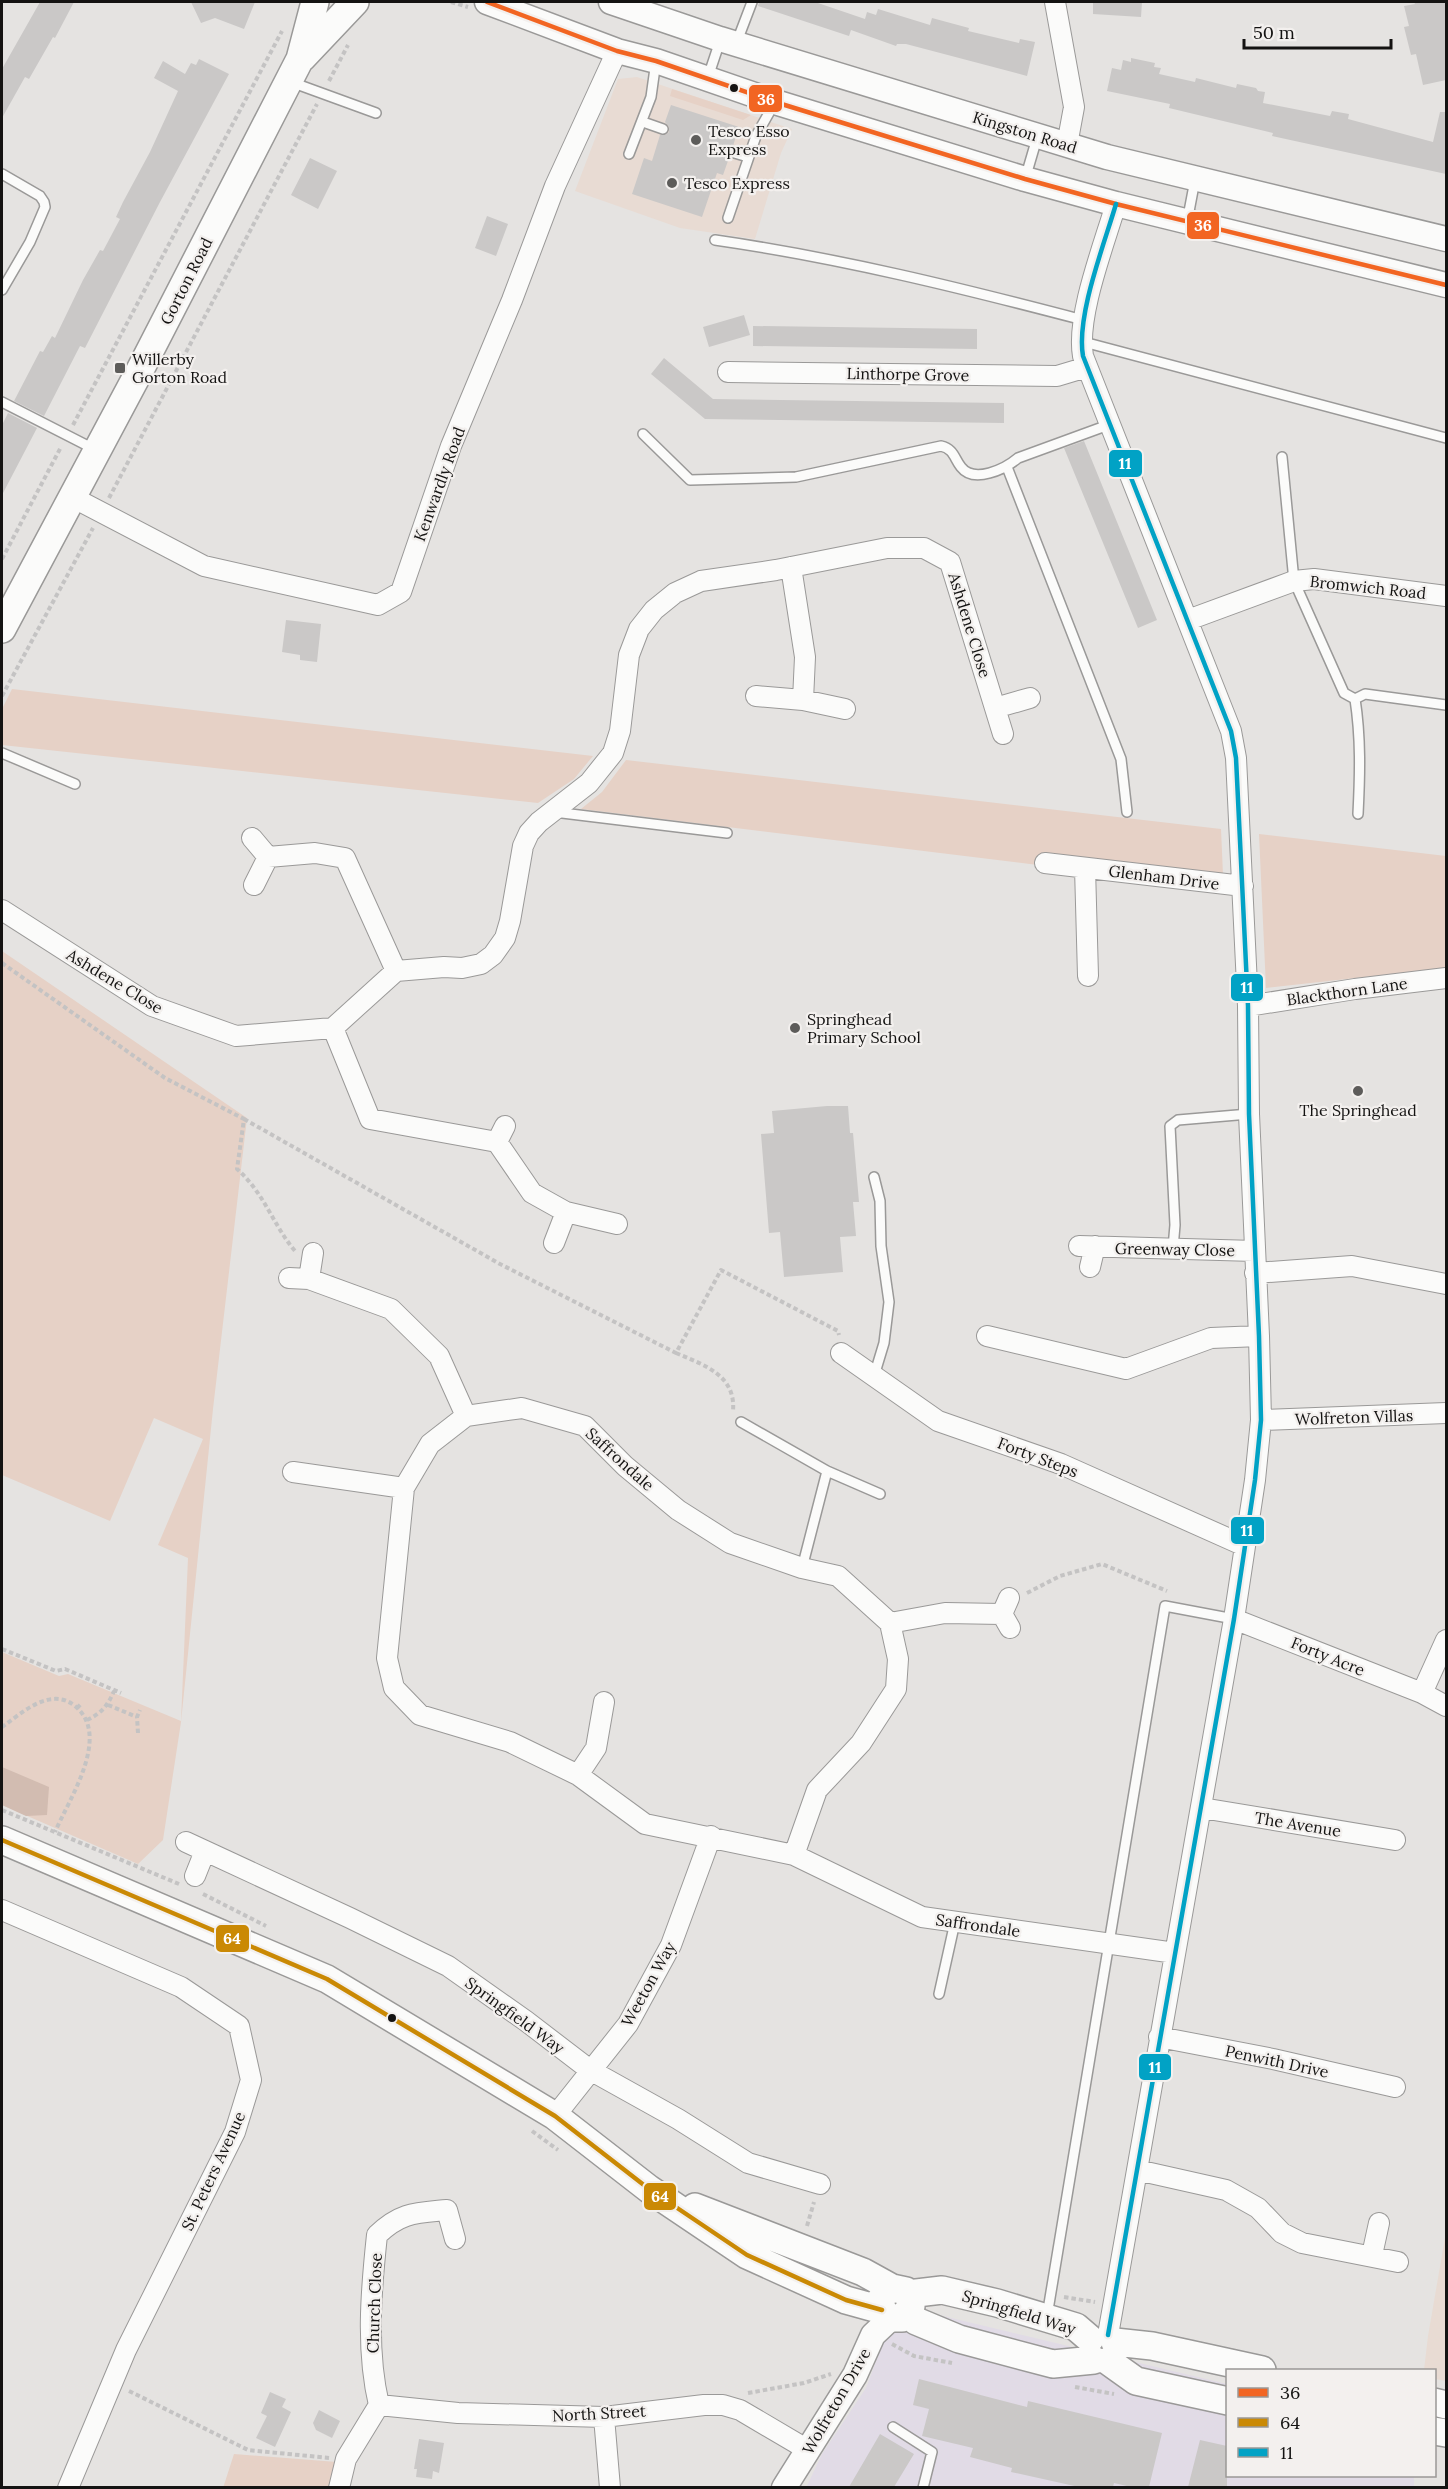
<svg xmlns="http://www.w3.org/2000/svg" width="1448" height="2489" font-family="Lora,serif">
	<rect width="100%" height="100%" fill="#e5e3e1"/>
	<path fill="#e8dbd3" d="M637,77L792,129L781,153L755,239L680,228L575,191L618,79Z
		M1446,2232V2381L1435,2379L1434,2370H1424L1428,2336Z"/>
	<path fill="#e1dbe6" d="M897,2305L1227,2384L1228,2476H1414V2487L806,2488L822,2454L866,2388Z"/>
	<path fill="#e6d1c6" d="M672,89L751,115L743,120L670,96Z
		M12,689L593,756L574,779L538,803L2,745V709Z
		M626,760L1221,829L1223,875L1039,854L1038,865L581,809L602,792Z
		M1259,834L1446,856V968L1266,988Z
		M2,951L247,1118L213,1409L181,1722L163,1840L138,1864L2,1805V1652L59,1676L68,1674L181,1721L188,1558L158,1545L203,1439L154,1418L110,1521L2,1475Z
		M234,2454L337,2462L331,2487L223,2488Z"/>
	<path fill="#d2bcb1" d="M2,1767L49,1787L47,1815L26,1816L2,1805Z"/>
	<path fill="#cac8c7" d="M40,2H74L55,38L53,37L29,79L25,77L2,118V69Z
		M191,2H255L244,29L215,18L201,23Z
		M759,2H815L865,19L867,12L876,15L878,9L930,25L932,18L969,28L968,31L1019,43L1020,39L1035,42L1027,76L906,44H897L896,46L851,30L849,36L758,6Z
		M1093,2H1142L1141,17L1093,14Z
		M1414,2H1446V80L1423,85L1416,54L1411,55L1404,27L1409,26L1404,6L1415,4Z
		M1131,58L1155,63L1154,67L1161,68L1159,74L1195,82L1196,78L1236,88L1237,84L1256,88L1258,91L1265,92L1263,103L1330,116L1332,111L1349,114L1348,119L1433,142L1440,112H1446V174L1272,136L1273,133L1169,108L1170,104L1107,91L1112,68L1121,70L1123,60L1131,62Z
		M199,59L229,74L160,202L85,348L80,346L44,416L14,401L40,351L43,352L52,336L55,338L83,280L100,250L103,251L120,219L116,217L123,202L150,152L178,91L154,78L163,61L185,74L191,63L196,65Z
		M671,105L739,127L733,146L725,150V154L729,158L723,175L717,173L702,217L632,194L644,158L652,161L660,135H665L669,132V127L665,122Z
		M310,158L337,171L318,209L291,195Z
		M487,216L508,224L496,256L475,248Z
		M744,315L750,335L709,347L703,327Z
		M753,326L977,329V349L753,346Z
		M664,358L713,399L1004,403V423L705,419L651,374Z
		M8,413L37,428L2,495V425Z
		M1084,441L1157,620L1138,628L1064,448Z
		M286,620L321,624L317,662L300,660V655L282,652Z
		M827,1106H848L850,1133H853L859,1202H853L856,1236L840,1237L843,1272L784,1277L780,1232L769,1233L761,1134L774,1133L772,1111Z
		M919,2379L1027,2407L1028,2401L1162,2433L1149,2487H1131L1114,2483L1113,2487H1079L1011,2472L1012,2468L970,2457L973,2448L922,2436L929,2409L913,2405Z
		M270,2392L286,2399L282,2407L291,2412L275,2447L256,2438L267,2416L261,2413Z
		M319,2410L340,2421L332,2438L316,2430L313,2423Z
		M880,2434L914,2454L894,2487H849Z
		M419,2439L444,2443L439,2473L433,2471L432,2479L416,2477L417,2469H414Z
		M1200,2440L1227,2446V2487H1188Z"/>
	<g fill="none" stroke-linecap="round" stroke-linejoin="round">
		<defs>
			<path id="service" d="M736,44L752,2
				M708,77L720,41
				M291,82L376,113
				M643,122L663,129
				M731,152L748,157
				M629,154L651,97L656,61
				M2,174L40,196L44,202L45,207L30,242L2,290
				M1025,179L1037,138
				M728,218L756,136L774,104
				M1187,222L1195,180
				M715,240C840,258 961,288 1083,320
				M1080,341L1446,438
				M2,402L94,449
				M643,434L690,480L796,477L941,446C954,449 954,458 961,467C974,484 1005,469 1018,458L1111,424
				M1282,457L1294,581L1344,693L1355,699
				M1007,467L1121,759L1127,812
				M1355,699C1361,738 1360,775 1358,814
				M1355,699L1365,694L1446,705
				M2,753L75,784
				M554,812L727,833
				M874,1177L880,1201L881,1246L889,1302L884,1343L874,1376
				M1173,1248L1175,1225L1170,1126L1178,1120L1249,1114
				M741,1422L827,1471L880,1494
				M802,1568L827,1471
				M939,1994L955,1922
				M1047,2316L1165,1606L1234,1619
				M893,2427L932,2452L923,2488"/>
			<path id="minor" d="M1055,2L1074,107L1067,145
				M728,372L1057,376L1087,367
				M72,497L204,566L378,605L401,592L451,446L512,300L555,186L617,51
				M791,567L805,657L803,700
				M1188,620L1294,581L1314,579L1446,596
				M756,696L803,700L845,709
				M995,708L1030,698
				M252,838L268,857L254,885
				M268,857L315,853L345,858L396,971
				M1045,863L1243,886
				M1085,868L1088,976
				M2,910L152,1006L236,1036L333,1028L396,971L444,967L462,968L481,964L493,955L505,938L510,921L523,846L529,833L539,822L589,783L613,753L620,731L629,655L639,629L654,610L675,593L701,581L776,570L887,548H924L950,562L1003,734
				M1248,1006L1355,989L1446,978
				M333,1028L370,1119L497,1142L532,1193L566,1212L617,1224
				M497,1142L505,1126
				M554,1243L566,1212
				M1079,1246L1255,1251
				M1090,1267L1095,1246
				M1255,1273L1352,1266L1446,1284
				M289,1278L309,1279L391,1309L439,1356L466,1416
				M309,1279L313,1253
				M987,1336L1126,1369L1211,1338L1259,1336
				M841,1353L938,1421L1061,1464L1245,1546
				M1261,1420L1446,1413
				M293,1472L404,1488
				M1009,1598L1002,1614L1010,1628
				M1234,1619L1422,1693L1446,1706
				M890,1623L945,1613L1002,1614
				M1422,1693L1446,1640
				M578,1775L596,1748L604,1702
				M1202,1808L1395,1840
				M186,1842L350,1918L448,1966L526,2021L590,2070L678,2119L748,2163L820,2184
				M794,1855L817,1790L861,1743L896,1689L898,1659L890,1623L838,1576L802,1568L730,1543L678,1510L625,1466L585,1426L522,1408L466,1416L430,1444L404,1488L387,1658L394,1688L420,1715L510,1742L578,1775L645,1824L794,1855L922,1917L1175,1953
				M195,1876L205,1851
				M2,1910L181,1987L239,2026L251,2080L235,2132L126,2350L68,2488
				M1159,2037L1273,2059L1395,2087
				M555,2116L628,2024L671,1945L711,1836
				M1137,2170L1226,2190L1258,2208L1282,2233L1302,2243L1398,2262
				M1372,2255L1379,2223
				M1108,2335L1234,1619L1255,1480L1261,1420L1259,1336L1249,1114L1248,1006L1236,758L1231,731L1083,356C1076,316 1104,245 1116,204
				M379,2405L458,2413L604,2417L704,2405H723L740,2410L808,2450
				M379,2405C366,2350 371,2291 377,2235C401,2212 416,2213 447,2210L455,2239
				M604,2417L610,2488
				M339,2488L346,2459L379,2405"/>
			<path id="tertiary" d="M487,2L617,51L656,61L775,102L1025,179L1116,204L1446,285
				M611,2L720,39L1107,157L1446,239
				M784,2488L855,2375L873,2335L891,2318"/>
			<path id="secondary" d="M302,58L355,2
				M2,629L139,372L300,59L315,2
				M2,1840L327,1979L555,2116L649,2189L747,2255L846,2300L882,2310
				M695,2207L863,2272L892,2288L906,2291L911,2298V2307L902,2318H891C878,2310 877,2296 892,2288
				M908,2294L942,2290L997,2303L1076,2327L1090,2339
				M907,2314L916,2321L959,2339L1053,2364L1094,2360
				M1115,2342L1152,2346L1262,2370
				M1108,2361L1136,2381L1228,2401
				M1434,2402L1446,2405
				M1434,2431L1446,2433"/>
		</defs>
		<use href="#service" stroke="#9a9998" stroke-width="12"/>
		<use href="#minor" stroke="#9a9998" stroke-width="22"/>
		<use href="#tertiary" stroke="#9a9998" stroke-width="27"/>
		<use href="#secondary" stroke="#9a9998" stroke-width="30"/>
		<path stroke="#c4c3c3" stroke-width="4" stroke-dasharray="4.5 3" stroke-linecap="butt" d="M451,2L468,7
			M329,81L348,45
			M73,425L282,31
			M109,498L317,104
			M2,559L61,447
			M2,696L93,528
			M2,963L165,1078L244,1119L237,1169C265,1194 273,1225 295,1251
			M244,1119L500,1264L676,1353L721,1270L838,1331L839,1335
			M676,1353C704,1365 736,1375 733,1411
			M1027,1593L1060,1576L1102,1564L1167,1591
			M2,1649L56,1671L65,1669L121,1693
			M108,1705L137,1717
			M77,1708L82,1703
			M87,1720C102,1713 108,1705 114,1691
			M2,1727C22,1713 50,1686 75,1706C112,1736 69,1799 55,1832
			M138,1733L137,1717L140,1710
			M2,1810L179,1884
			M203,1894L266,1926
			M532,2131L558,2150
			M807,2226L814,2202
			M1064,2297L1095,2302
			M892,2344L914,2356L952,2363
			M1075,2387L1114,2394
			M129,2391L248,2450L329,2458
			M748,2393L804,2383L831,2374"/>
		<use href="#service" stroke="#fbfbfa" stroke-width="9"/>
		<use href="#minor" stroke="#fbfbfa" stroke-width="20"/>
		<use href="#tertiary" stroke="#fbfbfa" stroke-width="24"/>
		<use href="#secondary" stroke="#fbfbfa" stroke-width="27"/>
		<defs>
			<path id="bus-1" d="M487,2L617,51L656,61L775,102L1025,179L1116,204L1446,285"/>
			<path id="bus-2" d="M2,1840L327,1979L555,2116L649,2189L747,2255L846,2300L882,2310"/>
			<path id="bus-3" d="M1108,2335L1234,1619L1255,1480L1261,1420L1259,1336L1249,1114L1248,1006L1236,758L1231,731L1083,356C1076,316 1104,245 1116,204"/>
		</defs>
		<use href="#bus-1" stroke="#f3f0ee" stroke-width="9"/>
		<use href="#bus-2" stroke="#f3f0ee" stroke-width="9"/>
		<use href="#bus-3" stroke="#f3f0ee" stroke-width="9"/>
		<use href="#bus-1" stroke="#f26522" stroke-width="4.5"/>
		<use href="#bus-2" stroke="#ca8904" stroke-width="4.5"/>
		<use href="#bus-3" stroke="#01a2c5" stroke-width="4.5"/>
	</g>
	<g fill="#141312" stroke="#f3f0ee" stroke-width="2">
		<circle cx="734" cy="88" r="5"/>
		<circle cx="392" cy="2018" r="5"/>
	</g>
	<g fill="#5d5c5a" stroke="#f3f0ee" stroke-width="2">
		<circle cx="696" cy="140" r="6"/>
		<circle cx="672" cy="183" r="6"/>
		<rect x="114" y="362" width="12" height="12" rx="3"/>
		<circle cx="795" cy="1028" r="6"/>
		<circle cx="1358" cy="1091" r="6"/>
	</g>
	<g text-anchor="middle" stroke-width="4.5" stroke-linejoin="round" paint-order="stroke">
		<g font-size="16" fill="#141312" stroke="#f3f0ee" text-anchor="start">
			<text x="708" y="137">Tesco Esso<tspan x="708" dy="18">Express</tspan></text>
			<text x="684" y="189">Tesco Express</text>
			<text x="132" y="365">Willerby<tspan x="132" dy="18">Gorton Road</tspan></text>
			<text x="807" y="1025">Springhead<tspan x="807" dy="18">Primary School</tspan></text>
			<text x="1358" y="1116" text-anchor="middle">The Springhead</text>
		</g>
		<g font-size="16" fill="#141312" stroke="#f3f0ee">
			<text transform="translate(1025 132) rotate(17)" y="6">Kingston Road</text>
			<text transform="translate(186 281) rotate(-63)" y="6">Gorton Road</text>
			<text transform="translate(908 374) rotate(1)" y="6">Linthorpe Grove</text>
			<text transform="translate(439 484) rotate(-70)" y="6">Kenwardly Road</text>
			<text transform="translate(1368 587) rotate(6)" y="6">Bromwich Road</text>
			<text transform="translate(970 625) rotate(73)" y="6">Ashdene Close</text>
			<text transform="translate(1164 877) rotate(7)" y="6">Glenham Drive</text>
			<text transform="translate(115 981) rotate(31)" y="6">Ashdene Close</text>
			<text transform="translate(1347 991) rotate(-8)" y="6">Blackthorn Lane</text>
			<text transform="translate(1175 1249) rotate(1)" y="6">Greenway Close</text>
			<text transform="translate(1354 1417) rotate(-2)" y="6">Wolfreton Villas</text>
			<text transform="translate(1038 1457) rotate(21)" y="6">Forty Steps</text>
			<text transform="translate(620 1459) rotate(42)" y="6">Saffrondale</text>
			<text transform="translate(1328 1656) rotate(22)" y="6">Forty Acre</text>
			<text transform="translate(1298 1824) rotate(9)" y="6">The Avenue</text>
			<text transform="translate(978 1925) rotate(8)" y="6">Saffrondale</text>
			<text transform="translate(648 1984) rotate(-61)" y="6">Weeton Way</text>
			<text transform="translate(515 2015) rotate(36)" y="6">Springfield Way</text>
			<text transform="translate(1277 2061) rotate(12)" y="6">Penwith Drive</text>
			<text transform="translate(213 2171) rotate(-65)" y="6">St. Peters Avenue</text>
			<text transform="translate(374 2303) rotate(-88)" y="6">Church Close</text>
			<text transform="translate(1019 2312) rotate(17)" y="6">Springfield Way</text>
			<text transform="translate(836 2401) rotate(-60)" y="6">Wolfreton Drive</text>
			<text transform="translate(599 2413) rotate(-3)" y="6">North Street</text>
		</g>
	</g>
	<g stroke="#f3f0ee" stroke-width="2">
		<rect x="748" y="84" width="35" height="29" rx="6" fill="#f26522"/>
		<rect x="1186" y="211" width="34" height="29" rx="6" fill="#f26522"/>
		<rect x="1108" y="449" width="35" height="29" rx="6" fill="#01a2c5"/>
		<rect x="1230" y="973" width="34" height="29" rx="6" fill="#01a2c5"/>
		<rect x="1230" y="1516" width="35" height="29" rx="6" fill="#01a2c5"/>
		<rect x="215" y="1924" width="35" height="29" rx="6" fill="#ca8904"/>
		<rect x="1138" y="2053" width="34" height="28" rx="6" fill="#01a2c5"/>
		<rect x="643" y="2182" width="34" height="29" rx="6" fill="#ca8904"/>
	</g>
	<g font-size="16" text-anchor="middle" font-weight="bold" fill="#fff">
		<text x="766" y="105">36</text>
		<text x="1203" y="231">36</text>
		<text x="1125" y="469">11</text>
		<text x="1247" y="993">11</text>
		<text x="1247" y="1536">11</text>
		<text x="232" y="1944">64</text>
		<text x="1155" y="2073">11</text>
		<text x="660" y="2202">64</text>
	</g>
	<rect width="1448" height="2489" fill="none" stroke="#141312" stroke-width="6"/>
	<rect x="1226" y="2369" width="210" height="108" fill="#f3f0ee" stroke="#9a9896" stroke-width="1.5"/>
	<rect x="1238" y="2388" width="30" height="9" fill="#f26522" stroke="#9a9896" stroke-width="1.5"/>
	<text x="1280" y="2399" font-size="18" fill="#141312">36</text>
	<rect x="1238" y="2418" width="30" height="9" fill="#ca8904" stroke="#9a9896" stroke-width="1.5"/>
	<text x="1280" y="2429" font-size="18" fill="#141312">64</text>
	<rect x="1238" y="2448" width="30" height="9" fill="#01a2c5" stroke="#9a9896" stroke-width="1.5"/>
	<text x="1280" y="2459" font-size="18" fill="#141312">11</text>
	<path d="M1244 39v9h147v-9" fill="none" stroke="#141312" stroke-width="3"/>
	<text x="1253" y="39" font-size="18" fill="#141312" stroke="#f3f0ee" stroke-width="4.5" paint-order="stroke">50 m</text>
</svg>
